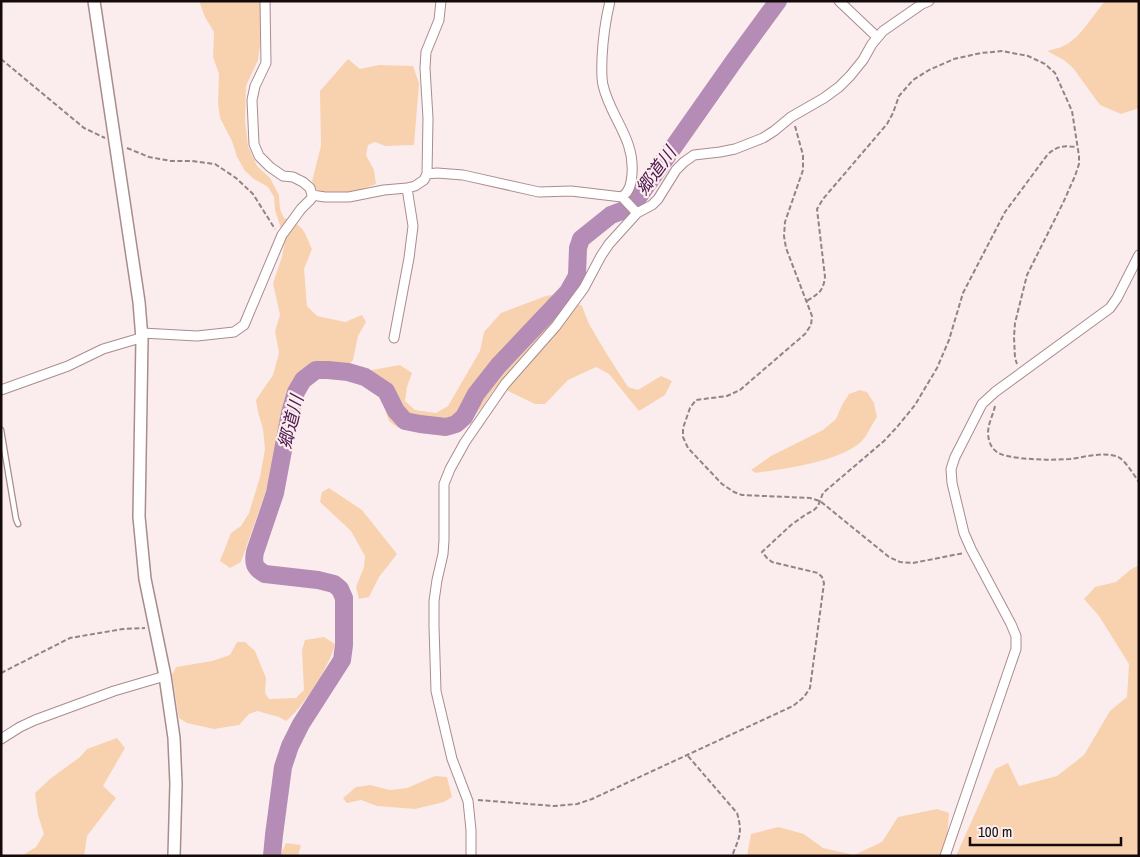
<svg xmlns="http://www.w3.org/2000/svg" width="1140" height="857" font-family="'Archivo Narrow','Noto Sans JP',sans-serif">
	<rect width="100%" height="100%" fill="#fbedee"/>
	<path fill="#f8d2af" d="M199,1H260L261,37L258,60L246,86L245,120L248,146L257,166L270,178L279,195L280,209L284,218C305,227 303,229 312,249L304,269L307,306L317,316L345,322L362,315L366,322L358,336L353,360L347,367L319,362L302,371L290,387L283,411L278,451L267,488L241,562L230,568L220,561L231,533L241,526L249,513L260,477L265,449L263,429L258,412L256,400L273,375L279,353L275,331L280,315L273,283L282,257L285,241L275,210L274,197L268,187L254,179L245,171L237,157L232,141L220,118L218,104L219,74L213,57L214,32L205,17Z
		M1105,1H1139V108L1121,114L1100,105L1073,68L1064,60L1047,51C1055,49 1064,47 1070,42C1083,33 1094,14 1105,1Z
		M348,59L360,69L379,65L413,66L419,83L414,145L385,146L375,142L368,145L366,155L374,170L376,184L344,196L319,194L312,181L321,146L320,91Z
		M558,294L582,306L589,324L608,356L628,387L638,390L661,376L672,381L665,395L639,411L609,374L596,367L568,380L545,404H535L506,390L495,388L482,407L469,422L442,432L397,427L389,421L382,401L375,390L366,386L365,372L372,370L400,365L412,373L407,387L405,401L415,410L436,413L448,406L480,351L484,332L501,313L546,296Z
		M860,390L867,392L874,403L877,417C872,424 866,438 860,443C834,463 788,468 756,473L751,470L771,456L823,430L836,419L842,405L849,394Z
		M329,488L362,510L397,554L379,577L369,597L359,599L356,587L364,567L365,556L351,531L320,502L322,492Z
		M1139,565V856H956L995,769L1008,763L1019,786L1057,776L1084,755L1110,711L1127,697L1129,664L1099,616L1084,599L1095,587L1116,582L1130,570Z
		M324,637L335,644C331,664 302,709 286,721L279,717L257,711L249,714L239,725L214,729L187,723L179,718L172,675L176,667L212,661L230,655L237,642H245L255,651L266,678L265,693L269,699L296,698L304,690L302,650L305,640Z
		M117,738L125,748L103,786L116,798L87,836L84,856H21L36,847L44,834L38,815L35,793L50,779L80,757L87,749Z
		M435,776L447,777L452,797L444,802L415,809L377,806L361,800L347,803L343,798L356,787L370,785L390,790L407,788Z
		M937,809L949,813L947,839L940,856H747L751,834L778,827L804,834L823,848L854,855L882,842L898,817Z
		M286,843L301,845L298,856H280Z"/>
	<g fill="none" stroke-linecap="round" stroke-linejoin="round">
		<path stroke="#b48cb6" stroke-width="18" d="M272,856L274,835L283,767L290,746L301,724L342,660L344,645V598L340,589L334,584L318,580L265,574C254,568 253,563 255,552L275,493L290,413L296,392L303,380L316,370H328L348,372L365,377L386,391L396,411L405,421L420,424L446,427L456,424L464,417L476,394L498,366L568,292L577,276L578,248L581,239L611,215L627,209L637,199L734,61L778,1"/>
		<defs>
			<path id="service" d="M1,430L16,519L18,524"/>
			<path id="minor" d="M610,1C605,22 603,37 602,58C602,67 601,76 603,85C610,117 635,138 632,174C631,184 630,191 622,197
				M839,1L877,37
				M427,174L437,173L463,175L539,192L571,191L622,197L637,213
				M312,195L325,197H349L384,190L407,188L415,186L424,180L427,174L428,118L425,68L426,52L439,20L441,1
				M142,333L197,336L234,332L244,325L282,235L301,209L311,199L312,195L310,188L303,182L293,177L283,176L270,167L259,156L254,144L252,100L255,86L266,63L265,1
				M394,338L409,258L413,226L407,188
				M1,390L68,366L103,349L137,339H142
				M1,739L20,727L35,720L114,691L165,676
				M471,856V830L468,801L452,759L436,691L434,626V601L437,580L443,554L444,540V484L450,469L465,442L505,384L556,326L584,288L601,256L609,244L637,213L652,205L658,199L676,170L684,162L694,155L720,152L735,149L763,138L774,131L791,117L824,98L839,87L850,76L863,60L872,44L883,31L922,4L929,1
				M945,856L1016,649V636L1011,624L971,549L964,533L952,483L951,469L955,457L982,404L995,392L1110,308L1117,298L1139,255"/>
			<path id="tertiary" d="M94,1L139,302L142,339L139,517L145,579L165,676L174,738L176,784L174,856"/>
		</defs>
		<use href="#service" stroke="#aa8c8d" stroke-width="7"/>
		<use href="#minor" stroke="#aa8c8d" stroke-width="11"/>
		<use href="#tertiary" stroke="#aa8c8d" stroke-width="14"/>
		<path stroke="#908485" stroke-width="2" stroke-dasharray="5 2.5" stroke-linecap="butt" d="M1,59L84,128L105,138
			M795,126L803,155V170L785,222L784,236L786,248L812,316L811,325L805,334L740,390L727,396L696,400L690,408L683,428V437L688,448L722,484L734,492L742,495L810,498L820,501L889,557L900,562L913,563L964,553
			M127,148L149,157L171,161H192L215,164L236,178L253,194L275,229
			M807,301C819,293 823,292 825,277L817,209L823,199L887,124L893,113L899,96L913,80L929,70L954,59L981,53L1002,51L1028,56L1045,64L1055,73L1072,111L1079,156V164L1075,176L1063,203L1027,275L1015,323L1014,337L1015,358L1017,364
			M995,406C993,415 988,424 988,433C989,454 1003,456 1020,458C1037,460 1053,460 1070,459C1085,457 1101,452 1116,456C1125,459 1133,474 1139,482
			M1,673L70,638L123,629L145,628
			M688,756L737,813C743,833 739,838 732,856
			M478,800L554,806L577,804L592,799L793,706L804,697L810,688L824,583L822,577L818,573L772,562L767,558L762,552L791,525L805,515L814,510L818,506L823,493L884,441L897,427L915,405L937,368L949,340L963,293L1005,212L1048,154C1059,145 1063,146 1077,147"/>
		<use href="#service" stroke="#fff" stroke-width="4.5"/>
		<use href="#minor" stroke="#fff" stroke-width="9"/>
		<use href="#tertiary" stroke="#fff" stroke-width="11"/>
	</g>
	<g text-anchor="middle" stroke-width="4.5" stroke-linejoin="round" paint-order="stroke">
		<g font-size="18" font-style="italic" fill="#4c1a4f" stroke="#fbedee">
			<text transform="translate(656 171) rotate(-54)" y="6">郷道川</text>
			<text transform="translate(291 422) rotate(-76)" y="6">郷道川</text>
		</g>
	</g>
	<rect width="1140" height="857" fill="none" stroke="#140a0b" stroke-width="5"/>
	<path d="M970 837v8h151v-8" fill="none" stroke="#140a0b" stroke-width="2.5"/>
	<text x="978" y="837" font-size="15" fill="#140a0b" stroke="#fbedee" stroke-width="4" paint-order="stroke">100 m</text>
</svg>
